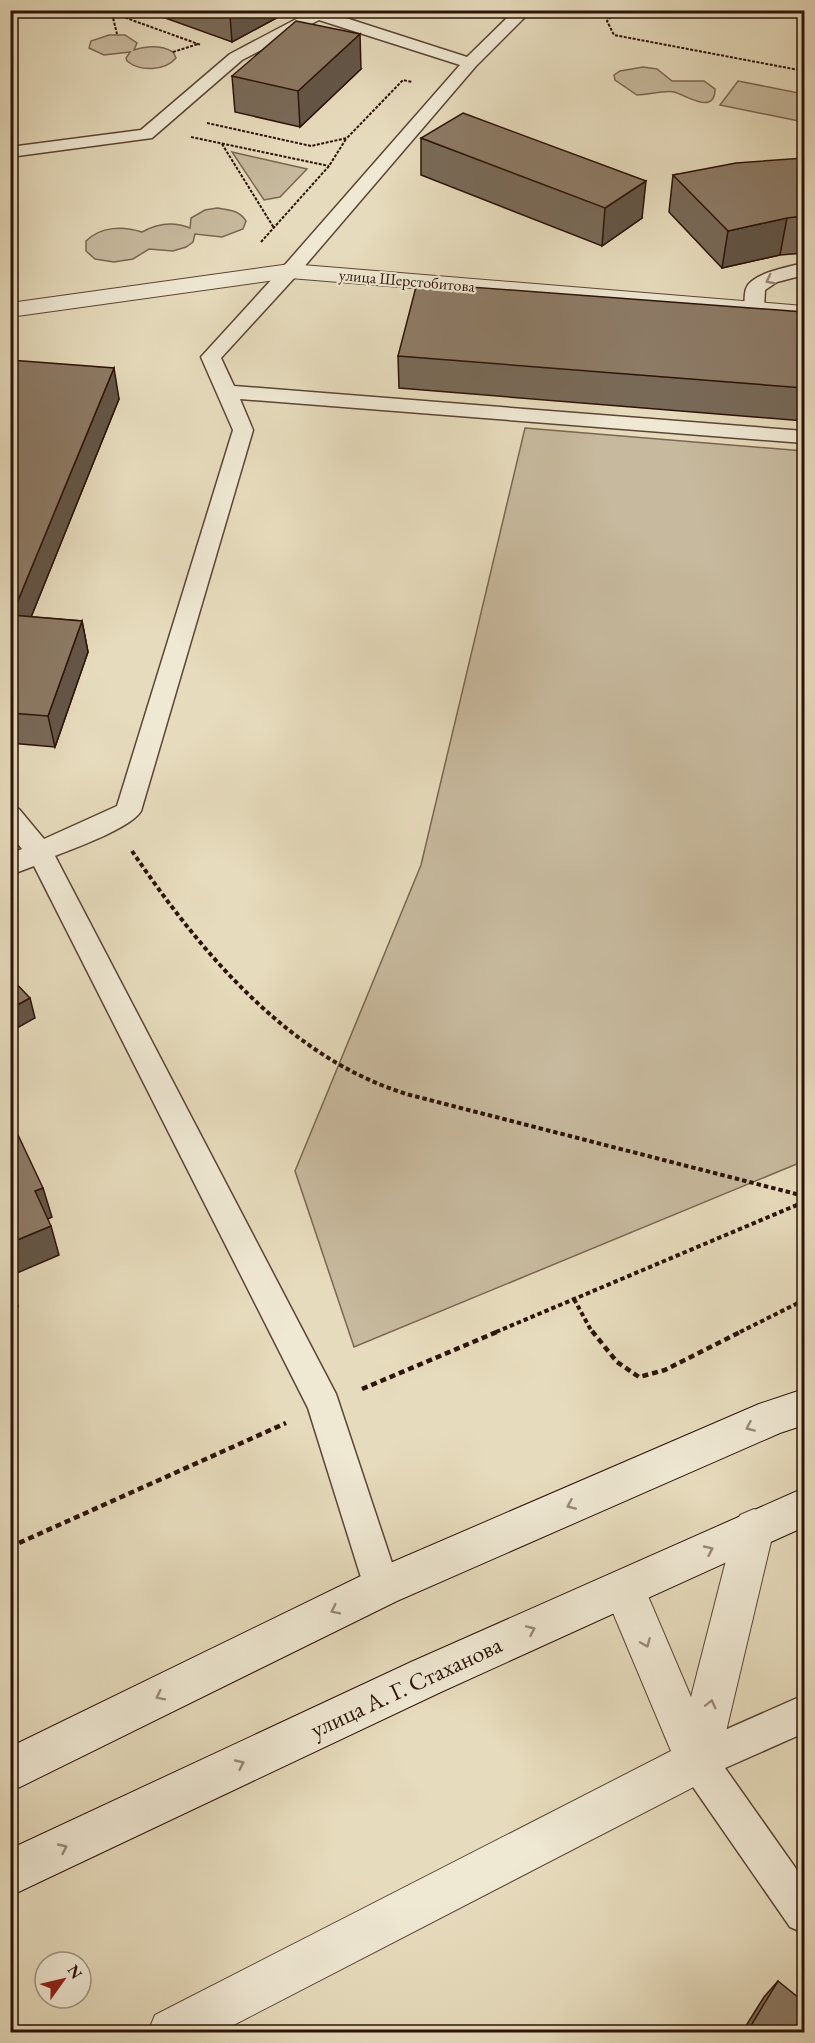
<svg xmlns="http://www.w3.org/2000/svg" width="815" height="2043" font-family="'EB Garamond',serif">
	<rect width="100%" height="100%" fill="#e6dbbc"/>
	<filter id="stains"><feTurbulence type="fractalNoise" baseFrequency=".00333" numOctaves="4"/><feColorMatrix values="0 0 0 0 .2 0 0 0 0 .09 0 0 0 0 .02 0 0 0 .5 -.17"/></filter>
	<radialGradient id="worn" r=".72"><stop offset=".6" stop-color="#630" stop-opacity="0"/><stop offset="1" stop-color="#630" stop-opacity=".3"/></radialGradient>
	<path fill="#c7b99d" stroke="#7a6652" stroke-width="1.5" d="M109,35H125L137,43L134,50C147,46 161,45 173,52L176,58C165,71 140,72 127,61L126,58L130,52L104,55L89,48L91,41Z
		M643,67L657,69L672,81H704L715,89C715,116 686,95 674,92C664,90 648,95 637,95L615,80L614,75L620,71Z
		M738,81L804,94V122L720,105Z
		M232,152L307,169L280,197L264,200Z
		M217,208C229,210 239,210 246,221L243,229L222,237L195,234L193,242L186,247L173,251L149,249L133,259L114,262L95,259L86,251V241C101,226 123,226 142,232C158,223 173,221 190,228L191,218L205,210Z
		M525,428L804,451V1161L354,1347L295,1171L421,865Z"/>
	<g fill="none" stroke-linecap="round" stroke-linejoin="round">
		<defs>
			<path id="lane" d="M298,10L324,11L467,57L515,10H532L476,66L297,275L221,358L234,386L804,431V443L240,399L253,430L141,811C131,828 75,848 55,856L336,1394L400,1587L395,1599L382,1605L369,1599L364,1587L308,1408L34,866L10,875V854L22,849L10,834V807L19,809L44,839L117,806L233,430L201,357L283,267L460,65L319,20L242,60L152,138L10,157V147L141,130L230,54L304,15Z
				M804,263V275L777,282L765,290L764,309L761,313H747L744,309C745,303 744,295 746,289C751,273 789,267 804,263Z
				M804,1695V1733L725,1768L804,1880V1933L790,1927L684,1774L678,1761L684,1748Z"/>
			<path id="street" d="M290,264L804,306V320L290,278L10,317V303Z
				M754,1509L768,1515L774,1529L719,1761L713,1777L220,2032H148L155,2015L671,1751L603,1589L609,1575L624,1569L639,1575L691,1697L734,1529L740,1515Z"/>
			<path id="secondary" d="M804,1389V1425L780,1433L397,1601L10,1792V1747L367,1573L759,1404Z
				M804,1488V1527L441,1692L10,1896V1849L411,1662Z"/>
		</defs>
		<use href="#lane" stroke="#5b4535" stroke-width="3"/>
		<use href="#street" stroke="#5b4535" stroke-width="2"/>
		<use href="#secondary" stroke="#2d1308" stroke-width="2"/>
		<path stroke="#2d1308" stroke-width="2" stroke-dasharray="3 1.5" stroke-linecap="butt" d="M104,10L201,45
			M617,10L607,21L614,35L804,71
			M112,14L117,34
			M10,27L20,10
			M173,52L198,44
			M207,123L311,146L347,138L403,80L412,82
			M191,137L329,166
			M222,144L274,228
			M261,242L329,166L346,139"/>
		<path stroke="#2d1308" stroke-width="4" stroke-dasharray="4.5 3" stroke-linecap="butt" d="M132,851C199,950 290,1060 410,1095L804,1196
			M574,1299L592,1332
			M496,1332L804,1202
			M740,1332L804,1300"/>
		<path stroke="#2d1308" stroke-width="4.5" stroke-dasharray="6 4" stroke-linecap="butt" d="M592,1331L617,1362L639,1377L665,1370L742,1331
			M362,1389L499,1331
			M10,1547L286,1423"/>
		<use href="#lane" fill="#efe8d3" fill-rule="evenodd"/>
		<use href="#street" fill="#efe8d3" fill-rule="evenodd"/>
		<use href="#secondary" fill="#efe8d3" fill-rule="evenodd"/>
	</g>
	<path fill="#796a58" stroke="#2d1308" stroke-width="1.5" d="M143,10H291L232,42Z
		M361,69L300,127L235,112L232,76Z
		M421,138L642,218L602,246L421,175Z
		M804,158V253L780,255L722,268L669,212L673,175Z
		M804,312V421L399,388L398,356Z
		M10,360L119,399L31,617L82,621L88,652L55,747L10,743Z
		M778,1981L804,2032H742L764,1997Z"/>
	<path fill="#635647" stroke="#2d1308" stroke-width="1.5" d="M238,10H291L232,42L230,15Z
		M360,34L361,69L300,127L298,91Z
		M646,181L642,218L602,246L605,208Z
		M787,218L780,255L722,268L728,231Z
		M114,368L119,399L19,647L12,615Z
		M82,621L88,652L55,747L48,716Z
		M30,998L35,1018L10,1032V1009Z
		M43,1188L52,1217L44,1221L35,1191Z
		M51,1226L59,1255L10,1276V1243Z
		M10,1286L18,1306L10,1309Z"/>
	<path fill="#8d7b66" stroke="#2d1308" stroke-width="1.5" d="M218,10H238L230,15Z
		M296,21L360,34L298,91L232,76Z
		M463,113L646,181L605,208L421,138Z
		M804,158V216L787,218L728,231L673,175L736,163Z
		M417,283L804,312V388L398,356Z
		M10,360L114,368L12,615L82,621L48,716L10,713Z
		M10,977L30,998L10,1009Z
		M10,1118L43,1188L35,1191L51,1226L10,1243Z
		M778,1981L804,2002V2032H747Z"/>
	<defs><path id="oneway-chevron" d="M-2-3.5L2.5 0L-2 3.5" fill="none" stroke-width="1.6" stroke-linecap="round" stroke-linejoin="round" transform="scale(1.5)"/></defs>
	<g stroke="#988878">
		<use href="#oneway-chevron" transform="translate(770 280) rotate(153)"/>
		<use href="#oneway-chevron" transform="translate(750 1427) rotate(156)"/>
		<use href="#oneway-chevron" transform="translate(571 1505) rotate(156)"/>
		<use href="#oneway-chevron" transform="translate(709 1550) rotate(-25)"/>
		<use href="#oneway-chevron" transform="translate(335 1610) rotate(154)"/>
		<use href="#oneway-chevron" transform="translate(531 1630) rotate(-24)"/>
		<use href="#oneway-chevron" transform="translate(646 1643) rotate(67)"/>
		<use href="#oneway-chevron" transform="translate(160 1696) rotate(154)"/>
		<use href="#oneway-chevron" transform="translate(711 1704) rotate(-76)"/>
		<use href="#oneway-chevron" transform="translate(240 1764) rotate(-25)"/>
		<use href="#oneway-chevron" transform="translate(63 1848) rotate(-25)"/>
	</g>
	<g text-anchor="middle" stroke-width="4.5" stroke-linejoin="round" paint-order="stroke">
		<g font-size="16" fill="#2d1308" stroke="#efe8d3">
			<text transform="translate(407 280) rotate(5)" y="6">улица Шерстобитова</text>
		</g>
		<g font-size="24" fill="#2d1308" stroke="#efe8d3">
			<text transform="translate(406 1687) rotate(-25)" y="8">улица А. Г. Стаханова</text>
		</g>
	</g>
	<rect width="815" height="2043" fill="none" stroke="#e6dbbc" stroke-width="36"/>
	<rect x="12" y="12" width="791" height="2019" fill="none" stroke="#2d1308" stroke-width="3"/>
	<rect x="18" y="18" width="779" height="2007" fill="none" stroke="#2d1308" stroke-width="1.5"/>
	<g transform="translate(63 1980) rotate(56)"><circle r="28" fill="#efe8d3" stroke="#a19382" stroke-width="1.5"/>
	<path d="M0-4.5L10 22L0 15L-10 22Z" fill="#8f2418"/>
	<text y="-9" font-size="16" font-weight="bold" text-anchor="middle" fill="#2d1308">N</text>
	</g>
	<rect width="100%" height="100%" filter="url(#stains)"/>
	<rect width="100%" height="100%" fill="url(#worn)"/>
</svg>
